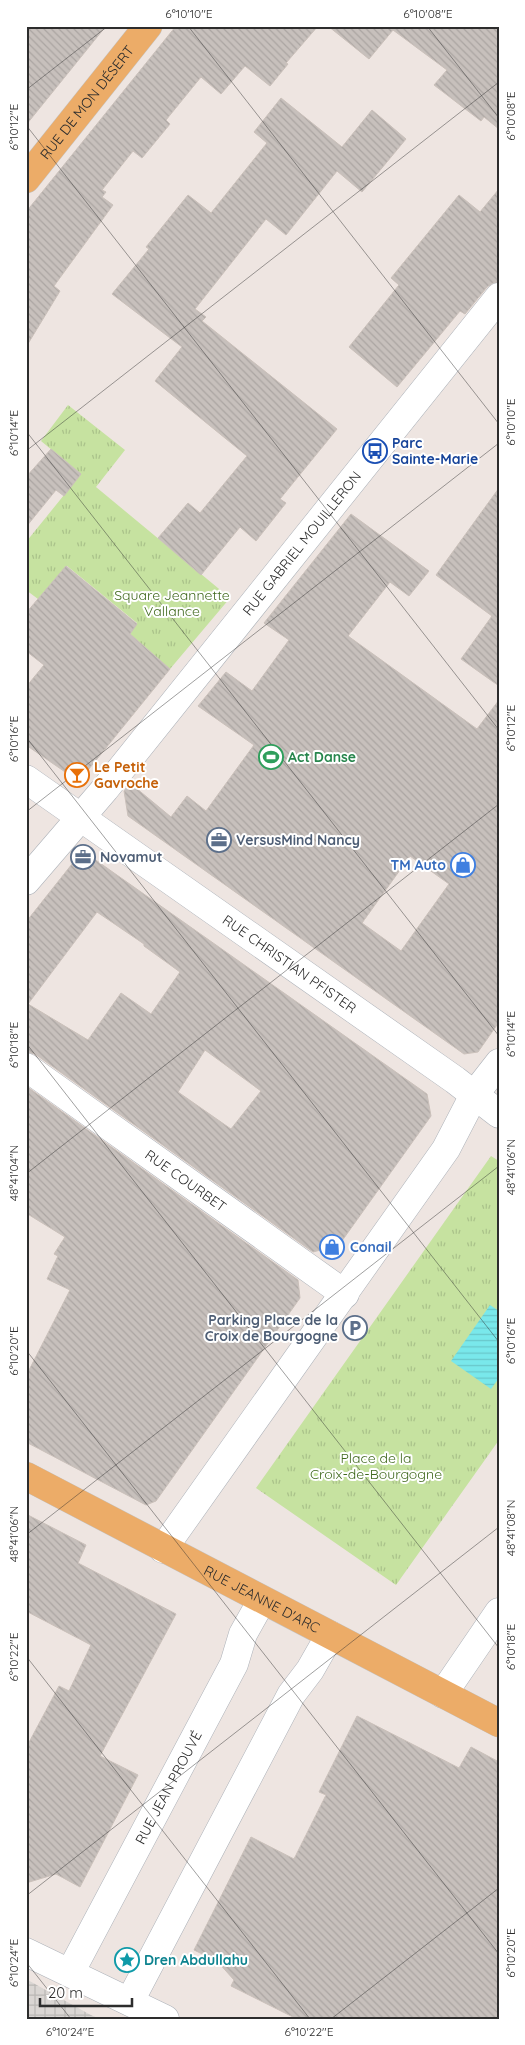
<svg xmlns="http://www.w3.org/2000/svg" width="525" height="2045" font-family="Quicksand,sans-serif">
	<defs>
		<pattern id="grass-tufts" width="24" height="20" patternUnits="userSpaceOnUse" patternTransform="scale(1.25)"><rect width="24" height="20" fill="#c6e2a0"/><path d="M3 7l-1-3M5 7V3M7 7l1-3M15 17l-1-3M17 17v-4M19 17l1-3" fill="none" stroke="#aac28a"/></pattern>
		<pattern id="plaza-grid" width="8" height="8" patternUnits="userSpaceOnUse" patternTransform="scale(1.25)"><rect width="8" height="8" fill="#dad6d3"/><path d="M0 4h8M4 0v8" fill="none" stroke="#bbb8b5"/></pattern>
		<pattern id="water-rules" width="6" height="5" patternUnits="userSpaceOnUse" patternTransform="scale(1.25)"><rect width="6" height="5" fill="#79e8eb"/><path d="M0 2.5h6" fill="none" stroke="#69c7ca"/></pattern>
		<pattern id="building-back-hatch" width="6" height="6" patternUnits="userSpaceOnUse" patternTransform="scale(1.25)"><rect width="6" height="6" fill="#c7c0bc"/><path d="M-1 5l2 2M0 0l6 6M5-1l2 2" fill="none" stroke="#aba5a2"/></pattern>
	</defs>
	<rect width="100%" height="100%" fill="#eee5e1"/>
	<path fill="url(#grass-tufts)" d="M68,405L125,450L96,487L230,598L170,669L130,634L137,623L67,566L38,599L26,590V542L81,474L41,441Z
		M491,1156L499,1161V1440L396,1585L256,1488Z"/>
	<path fill="url(#plaza-grid)" d="M26,1979L89,2014L99,2019H26Z"/>
	<path fill="url(#water-rules)" d="M490,1305L499,1311V1378L491,1389L451,1361Z"/>
	<path fill="url(#building-back-hatch)" stroke="#cac0ba" fill-rule="evenodd" d="M26,26H106L26,125Z
		M176,26H318L286,63L288,64L270,86L245,66L221,94L201,77L166,120L170,124L142,158L133,151L102,190L106,192L102,197L113,205L54,286L60,291L26,347V212Z
		M328,26H499V129L484,117L481,121L434,85L447,70L393,30L369,59Z
		M281,98L342,147L372,110L406,139L362,192L337,171L286,235L266,219L195,309L206,317L202,321L337,429L280,499L286,503L256,541L240,527L201,575L158,538L188,503L200,513L247,456L155,381L182,347L112,294L149,249L146,247L188,195L211,213L267,143L254,132Z
		M499,189V282L493,283L487,287L465,314L460,311L397,387L349,347L399,285L391,278L459,195L480,212Z
		M51,449L81,474L64,496L56,490L26,527V477Z
		M499,488V686L461,659L492,616L436,575Z
		M351,514L429,571L409,596L390,582L348,636L477,729L499,700V1022L478,1052L464,1054L128,816L124,791L130,783L171,817L187,796L206,811L254,745L198,706L226,672L252,691L289,640L264,623ZM410,856L449,884L401,951L362,923Z
		M66,566L137,624L130,634L170,669L84,775L71,776L26,745V687L44,665L26,651V613Z
		M90,856L427,1094L431,1116L339,1245L313,1252L35,1054L26,1052V922L76,859ZM97,912L144,944V946L180,972L151,1014L121,993L88,1040L28,1004ZM205,1050L261,1091L231,1129L178,1092Z
		M26,1086L298,1280L300,1298L156,1501L146,1505L26,1442V1376L70,1290L47,1279L58,1256L54,1254L65,1237L26,1213Z
		M26,1514L86,1545L78,1563L176,1614L100,1756L138,1775L80,1887L56,1874L26,1883V1748L59,1686L69,1691L91,1645L26,1611Z
		M357,1716L459,1768L471,1747L499,1762V2019H297L231,1986L234,1980L217,1961L194,1950L251,1837L294,1859L326,1795L319,1792Z"/>
	<g fill="none" stroke-linecap="round" stroke-linejoin="round">
		<defs>
			<g id="minor">
				<path id="s1" d="M26,779L455,1080L499,1114"/>
				<path id="s2" d="M26,881L105,789L499,297"/>
				<path id="s3" d="M26,1067L345,1294"/>
				<path d="M163,1549L446,1149L474,1095L499,1063"/>
				<path d="M443,1694L499,1612"/>
				<path d="M26,1952L165,2019"/>
				<path id="s4" d="M70,1973L234,1664L243,1634L262,1600"/>
				<path d="M130,2001L291,1695L310,1670L330,1635"/>
			</g>
			<g id="major">
				<path id="s5" d="M26,179L148,26"/>
				<path id="s6" d="M26,1476L499,1723"/>
			</g>
		</defs>
		<use href="#minor" stroke="#adb2b9" stroke-width="29"/>
		<use href="#major" stroke="#c4c4c4" stroke-width="29"/>
		<use href="#minor" stroke="#fff" stroke-width="28"/>
		<use href="#major" stroke="#ecac68" stroke-width="28"/>
	</g>
	<path fill="none" stroke="#2d2d2d" stroke-width="1" stroke-opacity="0.45" d="M188,26L499,424M427,26L499,118M26,90L108,26M26,125L499,730M26,431L499,1036M26,451L499,82M26,737L499,1342M26,812L499,443M26,1043L499,1648M26,1174L499,804M26,1350L499,1954M26,1535L499,1166M26,1656L310,2019M26,1896L499,1527M26,1962L71,2019M331,2019L499,1888"/>
	<defs>
		<symbol id="bus-ring" viewBox="-11 -11 22 22"><circle r="9.5" fill="#fff" stroke="#1a4fb4" stroke-width="1.5"/><path d="M-5-6H5V4H4V6H2V4H-2V6H-4V4H-5ZM-3.5-4V0h7V-4ZM-3.5 1.2v1.5H-2V1.2ZM2 1.2v1.5H3.5V1.2Z" fill="#1a4fb4"/></symbol>
		<symbol id="stadium-ring" viewBox="-11 -11 22 22"><circle r="9.5" fill="#fff" stroke="#2e9e5b" stroke-width="1.5"/><path d="M0-5a6.5 5 0 1 0 0 10a6.5 5 0 1 0 0-10ZM-3.5-1.8h7v3.6h-7Z" fill="#2e9e5b"/></symbol>
		<symbol id="bar-ring" viewBox="-11 -11 22 22"><circle r="9.5" fill="#fff" stroke="#e8710a" stroke-width="1.5"/><path d="M-6-5H6L.8 .8V4.5H3.5V6h-7V4.5H-.8V.8Z" fill="#e8710a"/></symbol>
		<symbol id="office-ring" viewBox="-11 -11 22 22"><circle r="9.5" fill="#fff" stroke="#5c6f8a" stroke-width="1.5"/><path d="M-6-3h4V-5.5h4V-3h4V5H-6ZM-1-4.5V-3h2v-1.5ZM-6 0V1H6V0Z" fill="#5c6f8a"/></symbol>
		<symbol id="shop-ring" viewBox="-11 -11 22 22"><circle r="9.5" fill="#fff" stroke="#3f7fe0" stroke-width="1.5"/><path d="M-5-2.5h2.3a2.7 3.5 0 0 1 5.4 0H5L5.5 6h-11ZM-1.5-2.5h3a1.5 2.3 0 0 0-3 0Z" fill="#3f7fe0"/></symbol>
		<symbol id="parking-ring" viewBox="-11 -11 22 22"><circle r="9.5" fill="#fff" stroke="#5c6f8a" stroke-width="1.5"/><path d="M-3.5-5.5H1a3.5 3.5 0 0 1 0 7H-1V5.5H-3.5ZM-1-3.4V-.6H.8a1.4 1.4 0 0 0 0-2.8Z" fill="#5c6f8a"/></symbol>
		<symbol id="sight-ring" viewBox="-11 -11 22 22"><circle r="9.5" fill="#fff" stroke="#0f9aa8" stroke-width="1.5"/><path d="M0-6L1.8-2.2L6-1.7L2.9 1.2L3.7 5.4L0 3.3L-3.7 5.4L-2.9 1.2L-6-1.7L-1.8-2.2Z" fill="#0f9aa8"/></symbol>
	</defs>
	<g fill-rule="evenodd">
		<use href="#bus-ring" x="361" y="437" width="28" height="28"/>
		<use href="#stadium-ring" x="257" y="743" width="28" height="28"/>
		<use href="#bar-ring" x="63" y="761" width="28" height="28"/>
		<use href="#office-ring" x="205" y="826" width="28" height="28"/>
		<use href="#office-ring" x="69" y="843" width="28" height="28"/>
		<use href="#shop-ring" x="449" y="851" width="28" height="28"/>
		<use href="#shop-ring" x="318" y="1233" width="28" height="28"/>
		<use href="#parking-ring" x="341" y="1314" width="28" height="28"/>
		<use href="#sight-ring" x="113" y="1946" width="28" height="28"/>
	</g>
	<g text-anchor="middle" stroke-width="4" stroke-linejoin="round" paint-order="stroke">
		<g font-size="14" fill="#2d2d2d" stroke="#fff">
			<text dy="5" stroke="none"><textPath href="#s5" startOffset="98">RUE DE MON DÉSERT</textPath></text>
			<text dy="5" stroke="none"><textPath href="#s2" startOffset="436">RUE GABRIEL MOUILLERON</textPath></text>
			<text dy="5" stroke="none"><textPath href="#s1" startOffset="322">RUE CHRISTIAN PFISTER</textPath></text>
			<text dy="5" stroke="none"><textPath href="#s3" startOffset="196">RUE COURBET</textPath></text>
			<text dy="5" stroke="none"><textPath href="#s6" startOffset="266">RUE JEANNE D'ARC</textPath></text>
			<text dy="5" stroke="none"><textPath href="#s4" startOffset="210">RUE JEAN PROUVÉ</textPath></text>
		</g>
		<g font-size="14" font-weight="bold" fill="#164399" stroke="#fff" text-anchor="start">
			<text x="392" y="448">Parc<tspan x="392" dy="16">Sainte-Marie</tspan></text>
		</g>
		<g font-size="14" fill="#40691e" stroke="#fff">
			<text x="172" y="600">Square Jeannette<tspan x="172" dy="16">Vallance</tspan></text>
			<text x="376" y="1463">Place de la<tspan x="376" dy="16">Croix-de-Bourgogne</tspan></text>
		</g>
		<g font-size="14" font-weight="bold" fill="#27864d" stroke="#fff" text-anchor="start">
			<text x="288" y="762">Act Danse</text>
		</g>
		<g font-size="14" font-weight="bold" fill="#c56008" stroke="#fff" text-anchor="start">
			<text x="94" y="772">Le Petit<tspan x="94" dy="16">Gavroche</tspan></text>
		</g>
		<g font-size="14" font-weight="bold" fill="#4e5e75" stroke="#fff" text-anchor="start">
			<text x="236" y="845">VersusMind Nancy</text>
			<text x="100" y="862">Novamut</text>
			<text x="338" y="1325" text-anchor="end">Parking Place de la<tspan x="338" dy="16">Croix de Bourgogne</tspan></text>
		</g>
		<g font-size="14" font-weight="bold" fill="#366cbe" stroke="#fff" text-anchor="end">
			<text x="446" y="870">TM Auto</text>
			<text x="350" y="1252" text-anchor="start">Conail</text>
		</g>
		<g font-size="14" font-weight="bold" fill="#0d838f" stroke="#fff" text-anchor="start">
			<text x="144" y="1965">Dren Abdullahu</text>
		</g>
	</g>
	<rect width="525" height="2045" fill="none" stroke="#ffffff" stroke-width="55"/>
	<path d="M40 1998v8h92v-8" fill="none" stroke="#2d2d2d" stroke-width="2.5"/>
	<text x="48" y="1998" font-size="15" fill="#2d2d2d" stroke="#ffffff" stroke-width="4" paint-order="stroke">20 m</text>
	<rect x="28" y="28" width="470" height="1990" fill="none" stroke="#2d2d2d" stroke-width="2"/>
	<g font-size="12" text-anchor="middle" fill="#2d2d2d">
		<text x="189" y="18">6°10'10"E</text>
		<text x="428" y="18">6°10'08"E</text>
		<text transform="translate(511 116) rotate(-90)" y="4">6°10'08"E</text>
		<text transform="translate(14 127) rotate(-90)" y="4">6°10'12"E</text>
		<text transform="translate(511 422) rotate(-90)" y="4">6°10'10"E</text>
		<text transform="translate(14 433) rotate(-90)" y="4">6°10'14"E</text>
		<text transform="translate(511 728) rotate(-90)" y="4">6°10'12"E</text>
		<text transform="translate(14 739) rotate(-90)" y="4">6°10'16"E</text>
		<text transform="translate(511 1034) rotate(-90)" y="4">6°10'14"E</text>
		<text transform="translate(14 1045) rotate(-90)" y="4">6°10'18"E</text>
		<text transform="translate(511 1167) rotate(-90)" y="4">48°41'06"N</text>
		<text transform="translate(14 1173) rotate(-90)" y="4">48°41'04"N</text>
		<text transform="translate(511 1341) rotate(-90)" y="4">6°10'16"E</text>
		<text transform="translate(14 1351) rotate(-90)" y="4">6°10'20"E</text>
		<text transform="translate(511 1528) rotate(-90)" y="4">48°41'08"N</text>
		<text transform="translate(14 1534) rotate(-90)" y="4">48°41'06"N</text>
		<text transform="translate(511 1647) rotate(-90)" y="4">6°10'18"E</text>
		<text transform="translate(14 1657) rotate(-90)" y="4">6°10'22"E</text>
		<text transform="translate(511 1953) rotate(-90)" y="4">6°10'20"E</text>
		<text transform="translate(14 1963) rotate(-90)" y="4">6°10'24"E</text>
		<text x="70" y="2036">6°10'24"E</text>
		<text x="309" y="2036">6°10'22"E</text>
	</g>
</svg>
